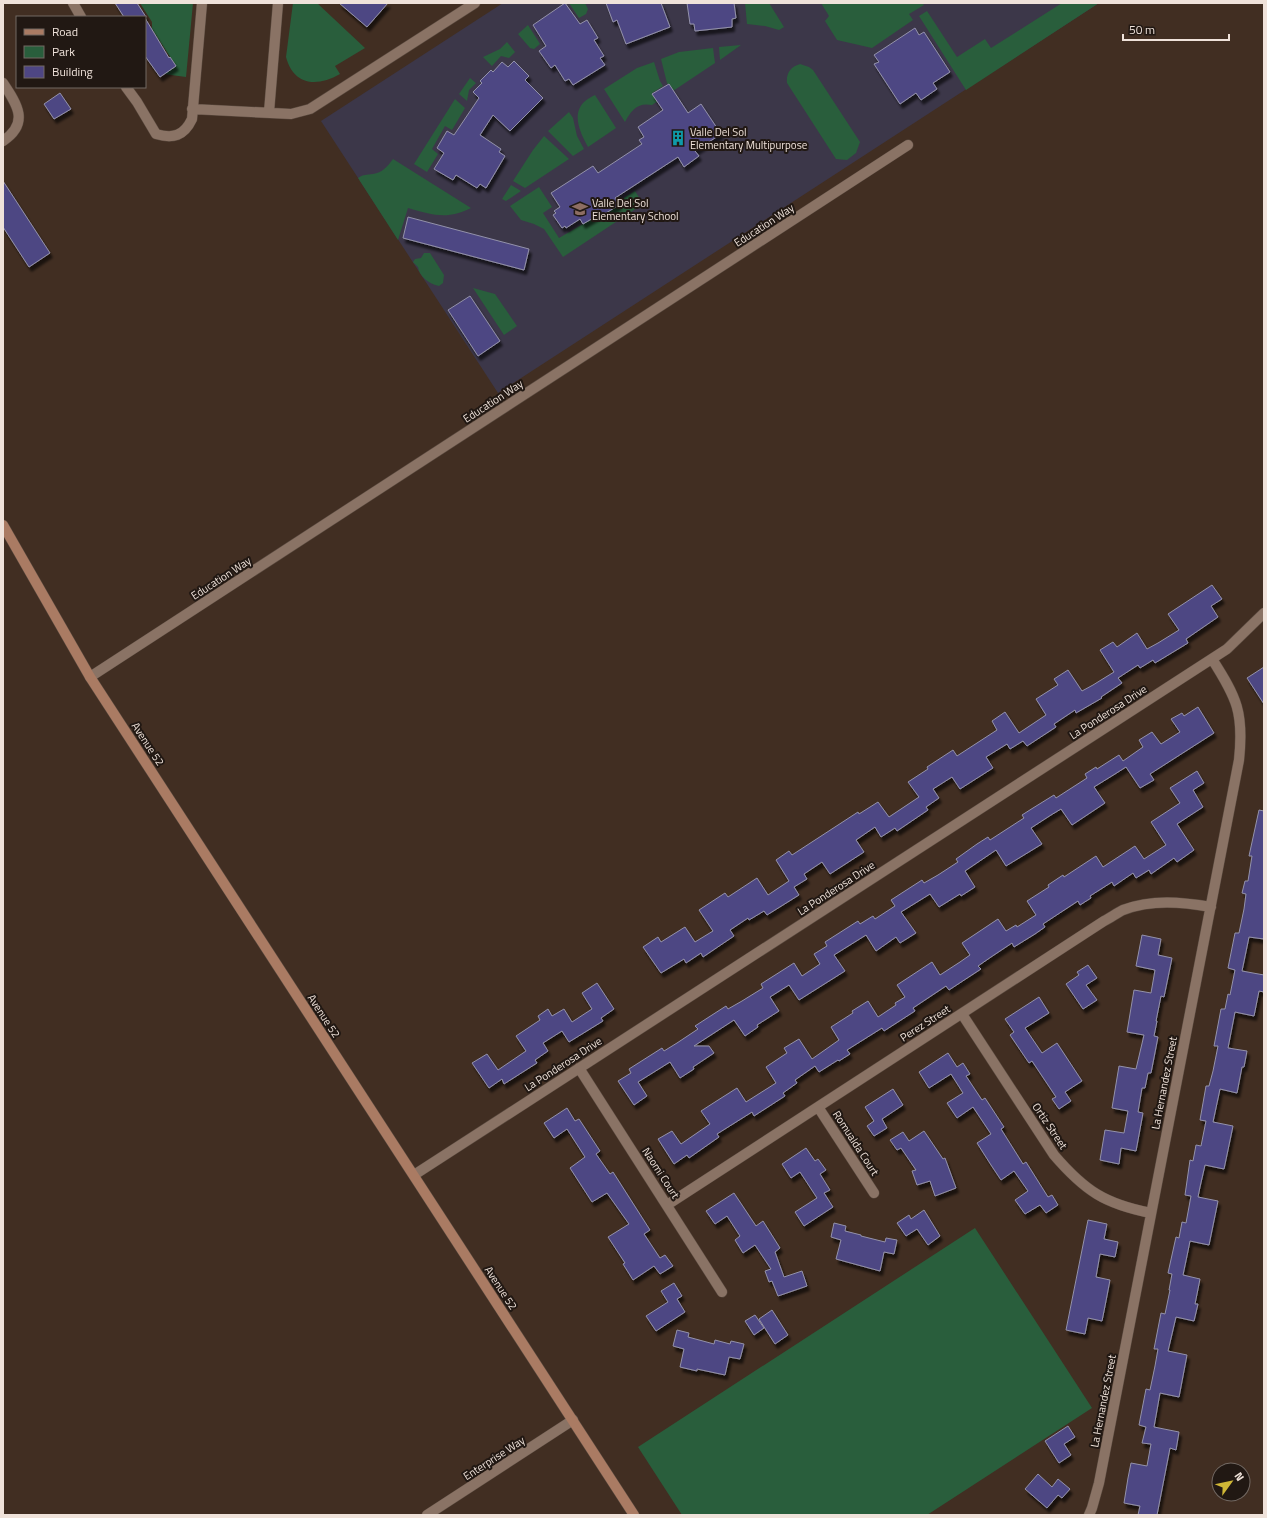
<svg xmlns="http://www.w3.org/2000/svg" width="1267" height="1518" font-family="'Titillium Web',sans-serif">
	<defs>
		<filter id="shadow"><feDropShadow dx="2.5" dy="4.5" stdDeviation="1" flood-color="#0009"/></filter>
	</defs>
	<rect width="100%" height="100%" fill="#412e22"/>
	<path fill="#3c3749" d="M503,3H1099L498,393L321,121Z"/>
	<path fill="#295e3c" d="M140,3H193L186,77L164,74L176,66L152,29V22Z
		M293,3H317L365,48L335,66L340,74C317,87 294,86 286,57Z
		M569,3H585L588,9L586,14L579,18Z
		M745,3H769L784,27L779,30L765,26L747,24Z
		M821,3H922L924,5L909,14L913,20L872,48L837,40L825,21L829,16Z
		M1062,3H1099L966,90L919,16L927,11L957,57L985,39L991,48Z
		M528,25L540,44L534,49L530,48L518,34Z
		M507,42L515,52L509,58L501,56L492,66L483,57L500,49Z
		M741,45L720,60L719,47Z
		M713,48L715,63L673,91L667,83L661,59L679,52Z
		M654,62L660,81L663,86L652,93L658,101L652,105C637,102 631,111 625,122L604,89L637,68Z
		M800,64L809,67L813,70L860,142L856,153L847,160L836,159L787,83C786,74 790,67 800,64Z
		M470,78L476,83L469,90L467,101L459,94Z
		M595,95L616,128L588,147C581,134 571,115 584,102C587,99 591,97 595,95Z
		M455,99L465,108L452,130L445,126L432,149L438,154L427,172L414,164Z
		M569,112L573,118L577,136L584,149L573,156L548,131Z
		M544,136L569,159L525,188L513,181L533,150Z
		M393,159L471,208C448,220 432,215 408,208L398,240L358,178C364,174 366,175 373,174C382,173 388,166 393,159Z
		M511,185L521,191L506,201L502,199Z
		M539,187L552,207L543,213L559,238L600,214L602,216L619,205L617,202L635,191L643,204L563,257L544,229L534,224L521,220L510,206Z
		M424,253H430L444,275L443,283L439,286C429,284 419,276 418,267L413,262L415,259L421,258Z
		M473,288L495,294L517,326L504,335Z
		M975,1228L1092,1408L927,1515H682L638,1447Z"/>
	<path fill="#4e4683" stroke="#9392aa" filter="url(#shadow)" d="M115,3H137L146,17H124Z
		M339,3H388L367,27Z
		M565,3L580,24L587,20L598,38L594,40L604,56L600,58L605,65L573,85L569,79L565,81L555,65L551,68L539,51L546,46L533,25Z
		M606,3H661L670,27L626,44L617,20L613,22Z
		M687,3H734L736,18L732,19V27L695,31L694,24H690Z
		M145,18L169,58L170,57L176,66L160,77L145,56Z
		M915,28L919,35L924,32L950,72L933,83L937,89L921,100L916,93L900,104L874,64L879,62L874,55Z
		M514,61L529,76L525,80L543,98L510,131L493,115L480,135L501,149L499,152L505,156L486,188L480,184L477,188L456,175L453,180L434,169L444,153L437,148L447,131L454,135L479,98L473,92L482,83L480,81L491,70L493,72L502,62L508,67Z
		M669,84L688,113L701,104L721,134L695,151L699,156L684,167L678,157L615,198L619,205L601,216L600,214L583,224L580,219L566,228L565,226L562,228L553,215L556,213L554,211L560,207L551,193L593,166L598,173L642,144L639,140L644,137L638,127L663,110L652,94Z
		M60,93L71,109L54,119L44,104Z
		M3,181L50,253L29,267L3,227Z
		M408,217L529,249L524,270L403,238Z
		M470,296L500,341L478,356L448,310Z
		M1212,585L1222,599L1211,606L1218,617L1186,639L1188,643L1155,663L1153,660L1140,668L1138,665L1118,678L1122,683L1101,697L1102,698L1076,713L1075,710L1054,724L1056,727L1027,746L1023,741L1010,749L1007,744L986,757L993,768L960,789L952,777L933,789L939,798L926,807L928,810L897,831L895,828L881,837L875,827L856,840L864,852L830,874L822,862L804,874L807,879L794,887L799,895L767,915L764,911L749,920L748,918L730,930L734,936L703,957L701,953L686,963L684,959L661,973L643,947L658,937L661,942L685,927L695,942L713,931L699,910L725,893L728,897L757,878L768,895L789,881L776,860L789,851L792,855L858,812L859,814L878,802L889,817L919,797L908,782L928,769L927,767L953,750L957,756L997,730L992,721L1005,712L1019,733L1046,715L1036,699L1058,685L1054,679L1068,670L1082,691L1093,685L1114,672L1100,650L1113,642L1117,647L1137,633L1147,649L1158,643L1179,630L1168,614Z
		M1264,667V704L1247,678Z
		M1198,707L1214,733L1150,774L1154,780L1140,788L1126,767L1115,774L1094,787L1105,803L1072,825L1061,809L1051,815L1031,828L1042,844L1006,866L996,850L965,871L975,887L961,896L960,894L939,907L930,894L901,912L916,933L900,943L896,937L876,951L866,935L834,955L845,971L799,1000L789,985L770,997L779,1011L757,1025L758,1027L745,1036L734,1020L694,1046H709L714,1053L693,1067L694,1069L680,1078L670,1062L638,1082L647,1096L634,1105L618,1081L631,1073L629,1069L662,1048L664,1051L677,1043L698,1029L695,1026L726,1006L728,1009L742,1001L763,988L761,984L794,963L802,976L820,964L814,954L827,946L825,942L858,921L860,924L873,916L875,919L895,906L891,900L922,880L924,883L938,875L958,862L956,859L977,844L988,837L990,840L1024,818L1022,815L1033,808L1054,795L1056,798L1087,778L1085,774L1096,767L1097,769L1119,755L1123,761L1143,747L1139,740L1152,732L1161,744L1180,732L1171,719L1182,713L1184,716Z
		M1197,771L1204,783L1193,790L1203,807L1177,824L1194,850L1177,862L1174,858L1151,874L1149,870L1136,878L1133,873L1114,886L1112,882L1090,896L1091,898L1080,905L1078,901L1043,924L1045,927L1035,934L1014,947L1012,943L991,957L978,966L981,969L949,990L946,986L913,1008L915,1011L884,1031L882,1028L847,1050L850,1054L839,1061L838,1060L819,1072L815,1066L795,1080L797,1083L783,1093L785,1096L754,1116L752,1112L717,1134L719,1137L689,1158L687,1155L674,1164L658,1139L672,1131L681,1144L710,1124L701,1111L715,1102L737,1088L746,1102L776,1083L766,1067L787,1053L784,1048L799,1039L812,1059L839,1040L831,1027L853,1013L852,1011L868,1001L878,1017L896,1005L895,1003L905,997L897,985L932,962L940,975L960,962L970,955L962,943L998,919L1006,931L1016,925L1017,927L1036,915L1027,901L1049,887L1048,885L1063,875L1064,877L1096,856L1103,867L1135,846L1144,859L1166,845L1151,822L1180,803L1170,788Z
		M1259,810L1264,811V939L1249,937L1242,971L1264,975V992L1259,991L1254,1016L1235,1012L1228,1048L1247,1051L1244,1067H1242L1237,1093L1220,1089L1213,1122L1233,1126L1224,1169L1205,1165L1200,1187L1198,1197L1218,1201L1209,1245L1190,1241L1188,1251L1183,1275L1200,1279L1195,1304H1198L1194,1321L1176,1317L1168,1351L1187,1355L1179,1397L1160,1393L1154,1427L1179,1432L1176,1450L1170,1448L1157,1515H1138L1140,1506L1124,1503L1128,1478L1131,1463L1147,1466L1151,1444L1142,1443L1146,1427L1139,1425L1146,1389L1150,1390L1155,1366L1158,1349H1154L1161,1313L1165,1314L1170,1290H1169L1172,1274L1168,1273L1176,1237L1179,1238L1182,1222L1186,1223L1191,1196L1185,1195L1190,1160L1193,1161L1196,1145L1201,1146L1206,1121L1200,1120L1206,1086H1209L1213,1071L1218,1046H1214L1221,1009H1225L1228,994L1230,995L1235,970L1228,968L1235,933H1239L1244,909L1246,894L1242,893L1245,881H1248L1252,856H1249Z
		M1142,935L1161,939L1158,955L1172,958L1164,997L1161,996L1156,1021H1157L1154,1036L1158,1037L1151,1073H1148L1145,1088H1142L1138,1112L1143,1113L1136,1151L1121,1148L1119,1164L1100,1160L1105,1130L1124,1133L1128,1111L1112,1108L1119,1066L1136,1069L1144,1035L1127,1032L1134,990L1151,993L1155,970L1136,966Z
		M1088,965L1097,978L1086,985L1097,1000L1083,1009L1066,984L1079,975L1077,972Z
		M597,983L614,1009L601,1018L603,1021L569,1042L562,1031L543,1043L548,1051L535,1060L537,1063L504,1084L502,1079L489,1088L472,1063L487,1054L498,1070L526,1051L516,1036L540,1020L538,1016L548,1009L552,1016L564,1009L572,1022L592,1009L582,993Z
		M1039,997L1049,1013L1025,1028L1042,1053L1057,1043L1082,1081L1065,1092L1071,1101L1059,1109L1052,1099L1056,1097L1032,1061L1029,1063L1010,1035L1014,1032L1005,1019Z
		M948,1053L957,1067L963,1063L970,1074L966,1076L982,1100L985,1098L1004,1127L1001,1129L1023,1164L1026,1162L1048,1197L1052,1195L1058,1205L1046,1213L1040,1205L1025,1214L1015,1200L1028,1191L1014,1171L1001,1180L991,1165L977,1143L991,1134L973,1107L957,1118L947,1103L963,1093L951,1074L929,1088L919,1072Z
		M893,1089L903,1105L882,1119L887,1128L874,1136L867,1126L874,1121L865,1107Z
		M567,1108L575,1121L579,1119L600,1151L596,1154L610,1174L613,1172L650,1230L644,1234L660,1258L665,1255L673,1266L660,1274L654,1266L633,1280L623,1264L625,1263L608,1237L629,1224L607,1193L592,1202L570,1168L585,1157L567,1129L554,1138L544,1123Z
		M924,1131L943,1159L945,1158L956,1188L935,1196L930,1181L917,1185L912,1171L916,1170L901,1148L897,1150L890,1140L903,1132L909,1141Z
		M806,1148L815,1161L818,1159L826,1170L820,1174L830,1190L824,1193L833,1207L804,1226L795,1212L817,1198L800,1172L791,1178L782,1164Z
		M734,1193L756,1226L763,1221L780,1248L775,1252L784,1277L802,1271L807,1286L778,1296L772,1281L769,1282L765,1271L771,1269L755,1245L743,1253L735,1240L740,1236L727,1216L715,1224L706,1211Z
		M924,1210L940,1236L928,1245L917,1229L906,1236L897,1223L909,1215L911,1219Z
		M1088,1220L1107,1224L1104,1239L1118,1242L1115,1257L1100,1254L1096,1277L1110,1280L1105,1306L1102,1321L1088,1318L1085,1334L1066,1330Z
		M834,1223L846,1226L845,1231L861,1235V1236L885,1242L886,1238L897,1240L894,1254L884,1252L880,1271L836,1259L841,1240L831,1237Z
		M674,1283L682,1296L677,1299L685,1312L656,1331L646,1316L668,1302L661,1291Z
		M772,1310L788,1335L775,1344L759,1319Z
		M755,1315L764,1328L754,1335L745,1321Z
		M677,1330L689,1333L688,1337L714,1344L715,1340L730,1344L731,1341L744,1344L740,1359L729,1357L725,1375L697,1369V1371L680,1367L684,1349L673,1346Z
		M1068,1426L1075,1437L1064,1444L1071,1455L1059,1463L1045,1441Z
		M1038,1474L1052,1487L1058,1479L1070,1489L1062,1498L1058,1495L1047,1508L1025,1489Z"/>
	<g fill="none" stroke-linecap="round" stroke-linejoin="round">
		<defs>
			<path id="street" d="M73,3L81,17
				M3,83C17,104 30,123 3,141
				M126,87L137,102L156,134C173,139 184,136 192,119L202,3
				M192,109L291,114L310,109L475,3
				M269,112L278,3
				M90,677L908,145
				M962,1014L1054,1155C1085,1191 1105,1204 1151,1213
				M579,1068L722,1292
				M818,1107L874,1193
				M414,1175L1227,649L1264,613
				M667,1205L1104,921C1110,918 1117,913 1123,910C1152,899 1182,902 1211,907
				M427,1515L573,1420
				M1089,1515L1092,1508L1099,1483L1239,760C1244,713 1237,698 1212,659"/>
			<path id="secondary" d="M3,525L90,677L634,1515"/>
		</defs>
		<use href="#street" stroke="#5b4b40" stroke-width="11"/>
		<use href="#secondary" stroke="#5b4b40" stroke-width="11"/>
		<use href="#street" stroke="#8a7365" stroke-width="10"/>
		<use href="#secondary" stroke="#aa7b63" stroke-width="10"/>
	</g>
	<defs>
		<symbol id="building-bare" viewBox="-9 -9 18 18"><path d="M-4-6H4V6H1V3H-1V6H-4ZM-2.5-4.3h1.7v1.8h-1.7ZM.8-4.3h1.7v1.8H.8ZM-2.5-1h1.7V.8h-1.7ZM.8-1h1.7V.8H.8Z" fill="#0f9aa8" stroke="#211813" stroke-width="2.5" paint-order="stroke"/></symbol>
		<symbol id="school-bare" viewBox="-9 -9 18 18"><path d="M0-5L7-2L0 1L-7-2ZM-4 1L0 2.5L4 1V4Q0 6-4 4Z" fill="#8d6e63" stroke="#211813" stroke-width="2.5" paint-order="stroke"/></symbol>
	</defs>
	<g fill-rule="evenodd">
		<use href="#building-bare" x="667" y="127" width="22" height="22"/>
		<use href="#school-bare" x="569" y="198" width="22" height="22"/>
	</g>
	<g text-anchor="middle" stroke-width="4" stroke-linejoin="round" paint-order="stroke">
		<g font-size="11" fill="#efe2da" stroke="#211813" text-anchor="start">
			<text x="690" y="136">Valle Del Sol<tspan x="690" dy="13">Elementary Multipurpose</tspan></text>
			<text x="592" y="207">Valle Del Sol<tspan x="592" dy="13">Elementary School</tspan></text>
		</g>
		<g font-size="11" fill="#efe2da" stroke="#211813">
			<text transform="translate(764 225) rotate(-33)" y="4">Education Way</text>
			<text transform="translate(493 401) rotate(-33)" y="4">Education Way</text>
			<text transform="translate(221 578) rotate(-33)" y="4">Education Way</text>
			<text transform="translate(1108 712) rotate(-33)" y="4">La Ponderosa Drive</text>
			<text transform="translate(148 744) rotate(57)" y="4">Avenue 52</text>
			<text transform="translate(836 888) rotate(-33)" y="4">La Ponderosa Drive</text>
			<text transform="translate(324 1016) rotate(57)" y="4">Avenue 52</text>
			<text transform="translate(925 1023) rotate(-33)" y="4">Perez Street</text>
			<text transform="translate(563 1064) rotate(-33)" y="4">La Ponderosa Drive</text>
			<text transform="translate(1164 1083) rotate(-79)" y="4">La Hernandez Street</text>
			<text transform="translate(1050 1126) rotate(56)" y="4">Ortiz Street</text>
			<text transform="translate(856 1143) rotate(57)" y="4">Romualda Court</text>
			<text transform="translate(661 1173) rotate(57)" y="4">Naomi Court</text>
			<text transform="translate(501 1288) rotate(57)" y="4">Avenue 52</text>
			<text transform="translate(1103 1401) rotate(-79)" y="4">La Hernandez Street</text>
			<text transform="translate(494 1458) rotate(-33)" y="4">Enterprise Way</text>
		</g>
	</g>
	<rect width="1267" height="1518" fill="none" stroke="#efe2da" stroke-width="8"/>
	<rect x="16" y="16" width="130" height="72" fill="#211813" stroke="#736963"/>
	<rect x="24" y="29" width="20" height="6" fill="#aa7b63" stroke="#736963"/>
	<text x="52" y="36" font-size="12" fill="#efe2da">Road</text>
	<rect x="24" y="46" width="20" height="12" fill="#295e3c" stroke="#736963"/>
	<text x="52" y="56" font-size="12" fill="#efe2da">Park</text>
	<rect x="24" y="66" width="20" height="12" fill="#4e4683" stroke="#736963"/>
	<text x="52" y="76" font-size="12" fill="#efe2da">Building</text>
	<g transform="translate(1231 1482) rotate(57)"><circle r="19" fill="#211813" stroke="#736963"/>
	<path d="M0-3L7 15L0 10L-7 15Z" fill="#d0b736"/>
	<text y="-6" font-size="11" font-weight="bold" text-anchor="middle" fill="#efe2da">N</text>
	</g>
	<path d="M1123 34v6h106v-6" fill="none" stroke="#efe2da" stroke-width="2"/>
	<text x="1129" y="34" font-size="12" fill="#efe2da" stroke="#211813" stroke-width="3" paint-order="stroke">50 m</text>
</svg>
